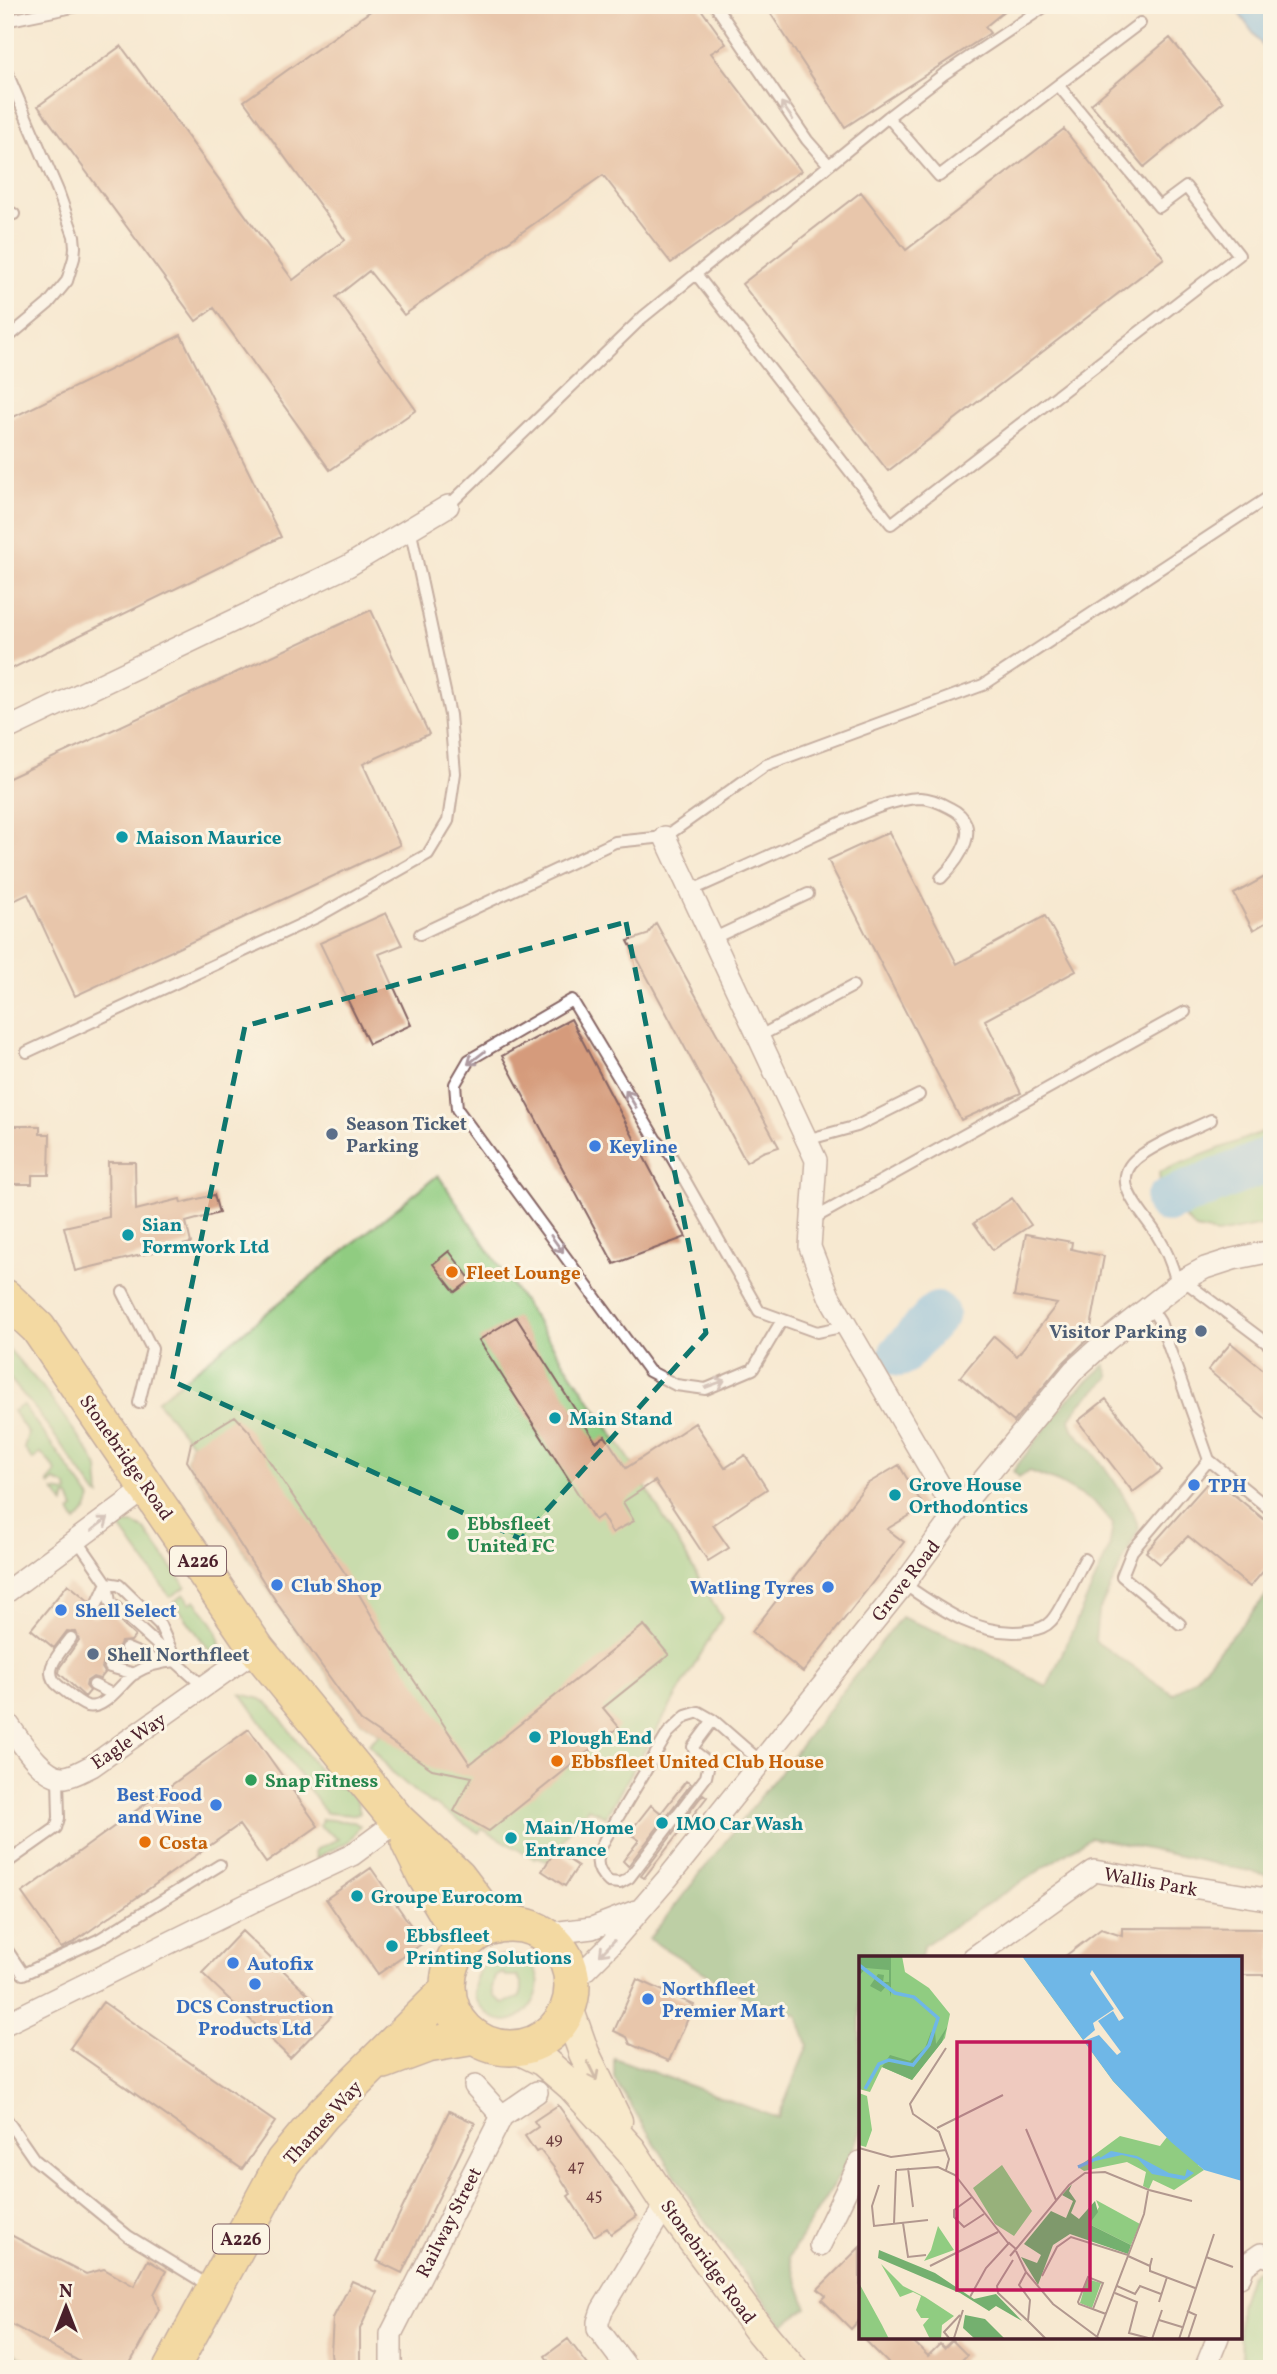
<svg xmlns="http://www.w3.org/2000/svg" width="1277" height="2374" font-family="Vollkorn,serif">
	<rect width="100%" height="100%" fill="#fcf5e5"/>
	<filter id="ink" filterUnits="userSpaceOnUse"><feTurbulence type="fractalNoise" baseFrequency=".0143" numOctaves="2"/><feDisplacementMap in="SourceGraphic" scale="14" xChannelSelector="R" yChannelSelector="G"/><feConvolveMatrix kernelMatrix="1 2 1 2 8 2 1 2 1" color-interpolation-filters="sRGB"/></filter>
	<filter id="wash" filterUnits="userSpaceOnUse"><feTurbulence type="fractalNoise" baseFrequency=".00686" numOctaves="4" result="noise"/><feDisplacementMap in="SourceGraphic" scale="28" xChannelSelector="R" yChannelSelector="G"/><feGaussianBlur stdDeviation="1.57" result="paint"/><feColorMatrix in="noise" values="0 0 0 0 0 0 0 0 0 0 0 0 0 0 0 0 0 1.4 0 .05"/><feComposite in="paint" operator="in"/></filter>
	<g filter="url(#wash)">
		<rect width="100%" height="100%" fill="#f7e9d1"/>
		<path fill="#90cc81" stroke="#6d7656" stroke-width="2" fill-rule="evenodd" d="M1272,1128V1223L1217,1234L1196,1229L1161,1195L1159,1172Z
			M438,1175L630,1460L722,1618L606,1816L588,1808L580,1822L576,1820L548,1862L537,1856L535,1859L482,1829L479,1833L417,1794L391,1771L369,1744L380,1734L361,1721L279,1606L187,1461L191,1443L157,1401Z
			M5,1345L44,1389L90,1453L98,1468L100,1496L97,1495L37,1411L5,1373Z
			M23,1405L91,1499L87,1510L76,1522L70,1512L74,1509L69,1497L66,1496L64,1504L54,1491L68,1493L67,1486L55,1481L50,1485L48,1482L56,1473L54,1467L41,1453L33,1460L24,1448L28,1433L13,1411Z
			M125,1524H134L144,1529L186,1587L170,1597L119,1526Z
			M184,1594L190,1603L195,1600C209,1618 227,1636 217,1661L174,1602Z
			M241,1694L261,1699L273,1708L329,1784L348,1789L356,1798L360,1813L353,1815L326,1813Z
			M322,1819L354,1822L360,1826L349,1841L316,1858L315,1850L338,1839L320,1826Z
			M506,1955C574,1960 520,2056 481,2007C464,1986 481,1957 506,1955ZM503,1973L506,1976H517C522,1982 524,1990 519,1998L503,2003L495,1997L492,1988L495,1977Z
			M1268,2265L1272,2266V2369H1241L1244,2360L1239,2337L1240,2305L1250,2275Z"/>
		<path fill="#74b06f" stroke="#5f684d" stroke-width="2" d="M1105,1365L1110,1377L1081,1403L1070,1419C1073,1436 1081,1436 1091,1449C1109,1473 1129,1499 1139,1528L1098,1613L1095,1641L1173,1694L1195,1678L1272,1589V1735L1269,1743L1272,1747V1876L1091,1837L923,1946L921,1957L860,1958V2130L850,2158L789,2257L807,2308L783,2325L698,2211L621,2090L614,2078V2058L778,2118L808,2045L797,2015L743,1996L649,1939L901,1617L984,1650L1047,1687L1109,1549L1113,1524L1095,1503L1058,1482L1030,1471L1019,1477L1013,1471L1068,1399Z
			M5,2347L40,2369H5Z"/>
		<path fill="#6fb7e7" stroke="#5c6b89" stroke-width="2" d="M1233,5H1272V59Z"/>
		<g fill="none" stroke-linecap="round" stroke-linejoin="round">
			<path stroke="#6fb7e7" stroke-width="44" d="M1167,1201L1261,1163L1272,1157
				M900,1355L937,1314"/>
		</g>
		<g id="blocks">
			<path fill="#d59b7b" d="M379,5H698L726,44L711,53L801,171L671,263L603,175L404,315L369,271L336,297L416,410L330,470L214,308L196,321L38,106L121,46L293,280L345,240L244,101Z
				M765,5H1012L985,27L990,33L845,127Z
				M1170,38L1223,102L1144,167L1091,104Z
				M1064,129L1164,258L888,471L742,284L861,192L906,250Z
				M181,335L281,537L5,672V421Z
				M371,610L429,734L363,764L400,845L75,996L28,894L5,905V780Z
				M889,832L957,964L1045,916L1076,971L985,1020L1021,1093L961,1120L828,860Z
				M1272,873V919L1253,930L1234,894Z
				M386,913L402,945L379,954L411,1025L369,1044L320,943Z
				M656,923L779,1147L763,1152L746,1162L628,941L647,935Z
				M571,1019L686,1237L614,1264L502,1056Z
				M5,1126H40V1134H50L49,1175H32V1184H5Z
				M108,1162H135L136,1210L180,1199L181,1203L214,1195L219,1213L186,1222L191,1243L75,1271L64,1227L109,1217Z
				M1012,1198L1031,1225L993,1250L974,1223Z
				M1026,1234L1072,1242L1071,1249L1104,1256L1089,1338L1064,1362L1014,1422L960,1377L994,1336L1017,1356L1057,1304L1014,1296Z
				M449,1251L471,1280L455,1292L433,1264Z
				M516,1317L596,1442L605,1436L626,1468L695,1423L725,1468L745,1455L767,1489L713,1525L729,1548L708,1561L655,1481L623,1502L634,1521L612,1533L602,1515L595,1520L479,1340Z
				M1231,1343L1272,1377V1424L1208,1370Z
				M1106,1399L1162,1470L1133,1492L1078,1421Z
				M235,1416L249,1431L357,1591L379,1628L470,1764L644,1625L669,1655L603,1708L619,1727L489,1831L454,1811L472,1777L432,1769L361,1721L279,1606L187,1461L191,1443Z
				M899,1465L924,1507L887,1529L904,1542L803,1672L752,1632L867,1484Z
				M1208,1482L1218,1490L1222,1485L1272,1526V1561L1250,1587L1188,1536L1160,1564L1146,1552Z
				M68,1584L90,1602L87,1610L91,1616L96,1617L107,1610L135,1636L131,1641L121,1642L118,1648L121,1654L115,1660L109,1659L104,1662L102,1668L105,1673L100,1679L93,1677L87,1681L86,1686L90,1691L85,1697L59,1673L60,1667L79,1640L76,1632L67,1631L54,1648L31,1629Z
				M249,1729L318,1826L266,1863L239,1825L74,1942L61,1948L22,1893Z
				M686,1781L691,1784L628,1866L623,1861L639,1840L629,1833L651,1805L661,1813Z
				M703,1794L707,1797L644,1878L641,1876Z
				M555,1851L578,1866L565,1886L542,1871Z
				M371,1868L423,1943L378,1974L326,1899Z
				M1122,1928L1272,1929V1975H1240V1957H1064L1101,1929L1122,1936Z
				M242,1931L331,2016L290,2058L202,1973Z
				M637,1979L694,2005L669,2061L630,2044L627,2037L614,2031Z
				M103,2002L275,2122L242,2169L70,2048Z
				M558,2105L637,2216L611,2234L607,2228L594,2236L568,2196L571,2194L555,2169L540,2150L536,2152L525,2136L538,2127L534,2121Z
				M449,2111L475,2123L402,2273L377,2261Z
				M5,2232L86,2274L104,2269L134,2286L148,2260L166,2271L154,2294L159,2310L127,2369H93L5,2321Z
				M860,2247V2319L851,2329L822,2300L826,2296L818,2289Z
				M352,2281L377,2292L360,2329V2369H333L331,2353L333,2318Z
				M862,2337H909L928,2356L940,2344L944,2348L952,2340L967,2355L959,2363L965,2369H894Z
				M568,2339L591,2369H554L545,2356Z"/>
		</g>
	</g>
	<g filter="url(#ink)">
		<use href="#blocks" fill-opacity="0" stroke="#876665" stroke-width="2"/>
		<g fill="none" stroke-linecap="round" stroke-linejoin="round">
			<defs>
				<path id="service" d="M715,5L807,140L829,165
					M5,21L83,5
					M5,68L58,191L74,236L75,247L74,258L67,281L48,304L5,340
					M1058,85L1140,23
					M888,117L944,74L1047,5
					M5,209L14,214
					M448,506L643,317L696,274L891,524L1239,255L1186,187L1159,207L1058,85L939,176L888,117L696,274
					M690,891C733,872 776,853 818,833C848,820 887,799 920,798C931,798 941,803 950,808C985,825 959,860 941,878
					M420,934L615,842L665,837L766,765L983,685L1272,495
					M712,939L808,894
					M758,1037L853,986
					M27,1052L317,917L428,854L448,821L455,773L450,715L410,528
					M806,1140L857,1126L919,1095
					M811,1220L1185,1012
					M1183,1280L1272,1347
					M1177,1284C1173,1267 1166,1249 1157,1235C1141,1209 1104,1178 1143,1154C1163,1140 1189,1131 1211,1120
					M123,1292L152,1349L139,1403
					M1149,1305L1160,1322L1209,1460L1272,1511
					M782,1320L753,1369L706,1389L676,1385L649,1371L457,1109L455,1084L469,1060L572,1000L656,1140L670,1154L759,1311L817,1332L846,1326
					M78,1541L107,1583L110,1602L204,1687
					M107,1583L119,1585L160,1625L174,1656
					M904,1584C940,1609 981,1638 1027,1631C1036,1630 1045,1628 1051,1621C1061,1611 1077,1573 1085,1559
					M95,1609L106,1585
					M1180,1624L1122,1576L1132,1551L1209,1460
					M71,1638C60,1653 39,1672 60,1687C68,1693 78,1703 87,1706C105,1711 122,1682 135,1673C148,1665 162,1662 177,1661
					M126,1648L160,1662
					M110,1667L135,1674
					M94,1685L112,1694
					M699,1712L713,1720L693,1747L695,1752L709,1763L706,1777L629,1878L620,1883L609,1882C593,1868 596,1857 605,1839L668,1733L686,1716Z
					M713,1720L760,1761
					M5,1864L56,1828L59,1818L58,1777
					M5,1947L23,1974L98,1940L220,1865
					M5,2117L34,2159L128,2236L211,2287"/>
				<path id="minor" d="M5,730L348,566L448,506
					M665,837L816,1160L810,1247L829,1296L956,1513
					M5,1593L148,1487
					M5,1720C18,1737 42,1779 65,1777C74,1776 83,1770 92,1766L257,1649
					M544,1934L592,1928L636,1911
					M973,1958L1094,1871L1272,1900
					M573,1987L580,1975L610,1945L667,1879L904,1584L956,1513L1074,1370L1107,1340L1183,1280L1205,1268L1233,1259L1272,1251
					M5,2024L256,1900L352,1855L398,1821
					M475,2086L502,2116
					M820,2245L860,2162
					M1240,2277L1244,2266L1261,2254L1272,2258
					M391,2369V2334L502,2116L537,2092
					M628,2369L598,2329V2322L602,2310L666,2204
					M1205,2369L1218,2337"/>
				<path id="secondary" d="M568,2008L584,2053L617,2121
					M516,2048L543,2061L572,2086L631,2150L666,2204L760,2331L792,2369"/>
				<path id="primary" d="M5,1297L38,1328L257,1649L398,1821L458,1877L495,1926
					M409,1843L425,1876L465,1944
					M448 1986a62 62 0 1 1 124 0a62 62 0 1 1-124 0Z
					M384,2061L427,2045L475,2037
					M171,2369L283,2162L322,2115L448,1990"/>
			</defs>
			<use href="#service" stroke="#876665" stroke-width="14"/>
			<use href="#minor" stroke="#876665" stroke-width="24"/>
			<use href="#secondary" stroke="#876665" stroke-width="33"/>
			<use href="#primary" stroke="#876665" stroke-width="38"/>
			<use href="#service" stroke="#fff" stroke-width="10"/>
			<use href="#minor" stroke="#fff" stroke-width="21"/>
			<use href="#secondary" stroke="#f8e8c3" stroke-width="30"/>
			<use href="#primary" stroke="#eec569" stroke-width="35"/>
		</g>
		<defs><path id="oneway-shaft" d="M-6 0H5M1.5-3L5.5 0L1.5 3" fill="none" stroke-width="1.6" stroke-linecap="round" stroke-linejoin="round" transform="scale(1.75)"/></defs>
		<g stroke="#ae9aa0">
			<use href="#oneway-shaft" transform="translate(787 111) rotate(-124)"/>
			<use href="#oneway-shaft" transform="translate(476 1058) rotate(143)"/>
			<use href="#oneway-shaft" transform="translate(631 1099) rotate(-121)"/>
			<use href="#oneway-shaft" transform="translate(557 1244) rotate(54)"/>
			<use href="#oneway-shaft" transform="translate(715 1384) rotate(-20)"/>
			<use href="#oneway-shaft" transform="translate(100 1524) rotate(-37)"/>
			<use href="#oneway-shaft" transform="translate(607 1948) rotate(134)"/>
		</g>
		<use stroke="#a18477" href="#oneway-shaft" transform="translate(592 2071) rotate(64)"/>
	</g>
	<path d="M0 0H1277V2374H0ZM626,922L706,1333L521,1539L172,1381L245,1026Z" fill="#f7e9d1" fill-opacity=".55" fill-rule="evenodd"/>
	<path fill="none" stroke="#0f766e" stroke-width="5" stroke-dasharray="14 9" stroke-linejoin="round" d="M626,922L706,1333L521,1539L172,1381L245,1026Z"/>
	<g fill="#0f9aa8" stroke="#fcf5e5" stroke-width="2.5">
		<circle cx="122" cy="837" r="7"/>
		<circle cx="128" cy="1235" r="7"/>
		<circle cx="555" cy="1418" r="7"/>
		<circle cx="895" cy="1495" r="7"/>
		<circle cx="535" cy="1737" r="7"/>
		<circle cx="662" cy="1823" r="7"/>
		<circle cx="511" cy="1838" r="7"/>
		<circle cx="357" cy="1896" r="7"/>
		<circle cx="392" cy="1946" r="7"/>
	</g>
	<g fill="#5c6f8a" stroke="#fcf5e5" stroke-width="2.5">
		<circle cx="332" cy="1134" r="7"/>
		<circle cx="1201" cy="1331" r="7"/>
		<circle cx="93" cy="1654" r="7"/>
	</g>
	<g fill="#3f7fe0" stroke="#fcf5e5" stroke-width="2.5">
		<circle cx="595" cy="1146" r="7"/>
		<circle cx="1194" cy="1485" r="7"/>
		<circle cx="277" cy="1585" r="7"/>
		<circle cx="828" cy="1587" r="7"/>
		<circle cx="61" cy="1610" r="7"/>
		<circle cx="216" cy="1805" r="7"/>
		<circle cx="233" cy="1963" r="7"/>
		<circle cx="255" cy="1984" r="7"/>
		<circle cx="648" cy="1999" r="7"/>
	</g>
	<g fill="#e8710a" stroke="#fcf5e5" stroke-width="2.5">
		<circle cx="452" cy="1272" r="7"/>
		<circle cx="557" cy="1761" r="7"/>
		<circle cx="145" cy="1842" r="7"/>
	</g>
	<g fill="#2e9e5b" stroke="#fcf5e5" stroke-width="2.5">
		<circle cx="453" cy="1534" r="7"/>
		<circle cx="251" cy="1780" r="7"/>
	</g>
	<g text-anchor="middle" stroke-width="6" stroke-linejoin="round" paint-order="stroke">
		<g font-size="16" fill="#6d3e3f">
			<text x="554" y="2144">49</text>
			<text x="576" y="2171">47</text>
			<text x="594" y="2200">45</text>
		</g>
		<g fill="#fcf5e5" stroke="#7f5f63" stroke-width="2">
			<rect x="170" y="1546.5" width="56" height="29" rx="5"/>
			<rect x="213" y="2224.5" width="56" height="29" rx="5"/>
		</g>
		<g font-size="18" font-weight="bold" fill="#4a1f2b">
			<text x="198" y="1567">A226</text>
			<text x="241" y="2245">A226</text>
		</g>
		<g font-size="19" font-weight="bold" fill="#0d838f" stroke="#fcf5e5" text-anchor="start">
			<text x="136" y="844">Maison Maurice</text>
			<text x="142" y="1231">Sian<tspan x="142" dy="22">Formwork Ltd</tspan></text>
			<text x="569" y="1425">Main Stand</text>
			<text x="909" y="1491">Grove House<tspan x="909" dy="22">Orthodontics</tspan></text>
			<text x="549" y="1744">Plough End</text>
			<text x="676" y="1830">IMO Car Wash</text>
			<text x="525" y="1834">Main/Home<tspan x="525" dy="22">Entrance</tspan></text>
			<text x="371" y="1903">Groupe Eurocom</text>
			<text x="406" y="1942">Ebbsfleet<tspan x="406" dy="22">Printing Solutions</tspan></text>
		</g>
		<g font-size="19" font-weight="bold" fill="#4e5e75" stroke="#fcf5e5" text-anchor="start">
			<text x="346" y="1130">Season Ticket<tspan x="346" dy="22">Parking</tspan></text>
			<text x="1187" y="1338" text-anchor="end">Visitor Parking</text>
			<text x="107" y="1661">Shell Northfleet</text>
		</g>
		<g font-size="19" font-weight="bold" fill="#366cbe" stroke="#fcf5e5" text-anchor="start">
			<text x="609" y="1153">Keyline</text>
			<text x="1208" y="1492">TPH</text>
			<text x="291" y="1592">Club Shop</text>
			<text x="814" y="1594" text-anchor="end">Watling Tyres</text>
			<text x="75" y="1617">Shell Select</text>
			<text x="202" y="1801" text-anchor="end">Best Food<tspan x="202" dy="22">and Wine</tspan></text>
			<text x="247" y="1970">Autofix</text>
			<text x="662" y="1995">Northfleet<tspan x="662" dy="22">Premier Mart</tspan></text>
			<text x="255" y="2013" text-anchor="middle">DCS Construction<tspan x="255" dy="22">Products Ltd</tspan></text>
		</g>
		<g font-size="19" font-weight="bold" fill="#c56008" stroke="#fcf5e5" text-anchor="start">
			<text x="466" y="1279">Fleet Lounge</text>
			<text x="571" y="1768">Ebbsfleet United Club House</text>
			<text x="159" y="1849">Costa</text>
		</g>
		<g font-size="19" fill="#4a1f2b" stroke="#fcf5e5">
			<text transform="translate(127 1457) rotate(55)" y="7">Stonebridge Road</text>
			<text transform="translate(905 1580) rotate(-52)" y="7">Grove Road</text>
			<text transform="translate(128 1740) rotate(-34)" y="7">Eagle Way</text>
			<text transform="translate(1151 1881) rotate(10)" y="7">Wallis Park</text>
			<text transform="translate(322 2122) rotate(-48)" y="7">Thames Way</text>
			<text transform="translate(448 2222) rotate(-63)" y="7">Railway Street</text>
			<text transform="translate(709 2261) rotate(54)" y="7">Stonebridge Road</text>
		</g>
		<g font-size="19" font-weight="bold" fill="#27864d" stroke="#fcf5e5" text-anchor="start">
			<text x="467" y="1530">Ebbsfleet<tspan x="467" dy="22">United FC</tspan></text>
			<text x="265" y="1787">Snap Fitness</text>
		</g>
	</g>
	<g transform="translate(859 1956)">
		<rect width="383" height="383" fill="#f7e9d1"/>
		<path d="M0,0H43L46,16L70,32L91,58L86,82L53,124L23,111L11,136L0,133ZM163,0L343,203L339,209L345,214L315,234L294,224L290,233L284,230L287,216L268,206L225,215L219,211L261,180L301,190L308,181L254,125ZM0,137L8,140L13,174L7,191L0,189ZM143,209L173,255L155,280L136,268L114,232ZM237,244L281,268L272,289L230,268L240,251ZM79,270L95,294L65,305L72,294ZM22,308L44,330L66,341L95,360L83,369L82,383H71L64,369L70,362H62L57,354L62,340L54,336L41,341ZM228,323L242,327L233,352L221,347ZM0,327L23,369L30,383H0Z" fill="#90cc81"/>
		<path d="M0,0H32V41L29,28L22,36L11,30L19,18L25,19L24,26H30V14L7,12L0,20ZM88,71L83,86L53,124L23,111L31,99L51,105L66,92L72,76L76,75L77,88ZM213,228L210,235L217,245L212,257L220,263L236,245L239,256L230,268L272,289L269,298L211,278L194,289L179,329L162,301L178,307L182,299L165,288L192,255L207,262L214,245L203,239ZM20,294L76,317L115,343L137,338L163,365L137,350L130,355L101,337L19,302ZM106,359L126,363L146,383H116L104,372Z" fill="#74b06f"/>
		<path d="M163,0H383V225L345,214L312,186L254,125ZM252,195L278,200L310,217L326,220L328,213L335,217L325,224L293,218L279,203L263,199L236,205Z" fill="#6fb7e7"/>
		<path d="M233,14L265,62L260,65L254,55L239,65L262,96L258,99L240,79L222,86L236,74L234,67L255,53L231,18Z" fill="#f7e9d1"/>
		<path fill="none" stroke="#6fb7e7" stroke-width="3.5" d="M0,9L36,37L55,41L79,62L70,89L54,109L30,104L20,108L6,133M219,211L241,201"/>
		<path fill="none" stroke="#b2988f" stroke-width="2" d="M78,172L144,139M167,173L197,244M0,192L32,201L87,194M49,212L54,251M37,214L79,211L96,219L149,287M87,214L90,203L80,176L54,158L51,148L87,92M20,229L13,250L15,270L69,264M113,241L95,254V261L105,271L125,258M44,267L49,301L67,299M35,268L37,215M157,293L210,229L226,217L246,216L290,234L333,245M157,295L167,316L194,348L241,383M269,300L291,310L293,302M347,301L374,311M154,304L138,330L139,337L169,365M71,310L139,276M291,310V315L336,332M167,316L160,329L171,344L169,365M183,320L198,291L212,281L269,299M258,330L276,338L281,330L302,338M256,337L278,346L270,377L293,383L303,354M111,341L127,312L150,287L157,293L151,300M300,346L308,321M234,353L244,327L229,321L219,346L220,348L247,358M328,355L337,359L329,383M101,359L85,376L90,382L104,383M300,364L323,371M169,365L187,383M238,381L285,258L289,235M95,382L104,354M320,383L355,278"/>
		<path fill="#c2185b" fill-opacity="0.15" stroke="#c2185b" stroke-width="3.5" d="M98,86H231V334H98Z"/>
		<rect width="383" height="383" fill="none" stroke="#4a1f2b" stroke-width="3.5"/>
	</g>
	<rect width="1277" height="2374" fill="none" stroke="#fcf5e5" stroke-width="28"/>
	<g transform="translate(66 2307)" stroke="#fcf5e5" stroke-width="5" paint-order="stroke">
	<path d="M0-5L12 26L0 18L-12 26Z" fill="#4a1f2b"/>
	<text y="-10" font-size="19" font-weight="bold" text-anchor="middle" fill="#4a1f2b">N</text>
	</g>
</svg>
